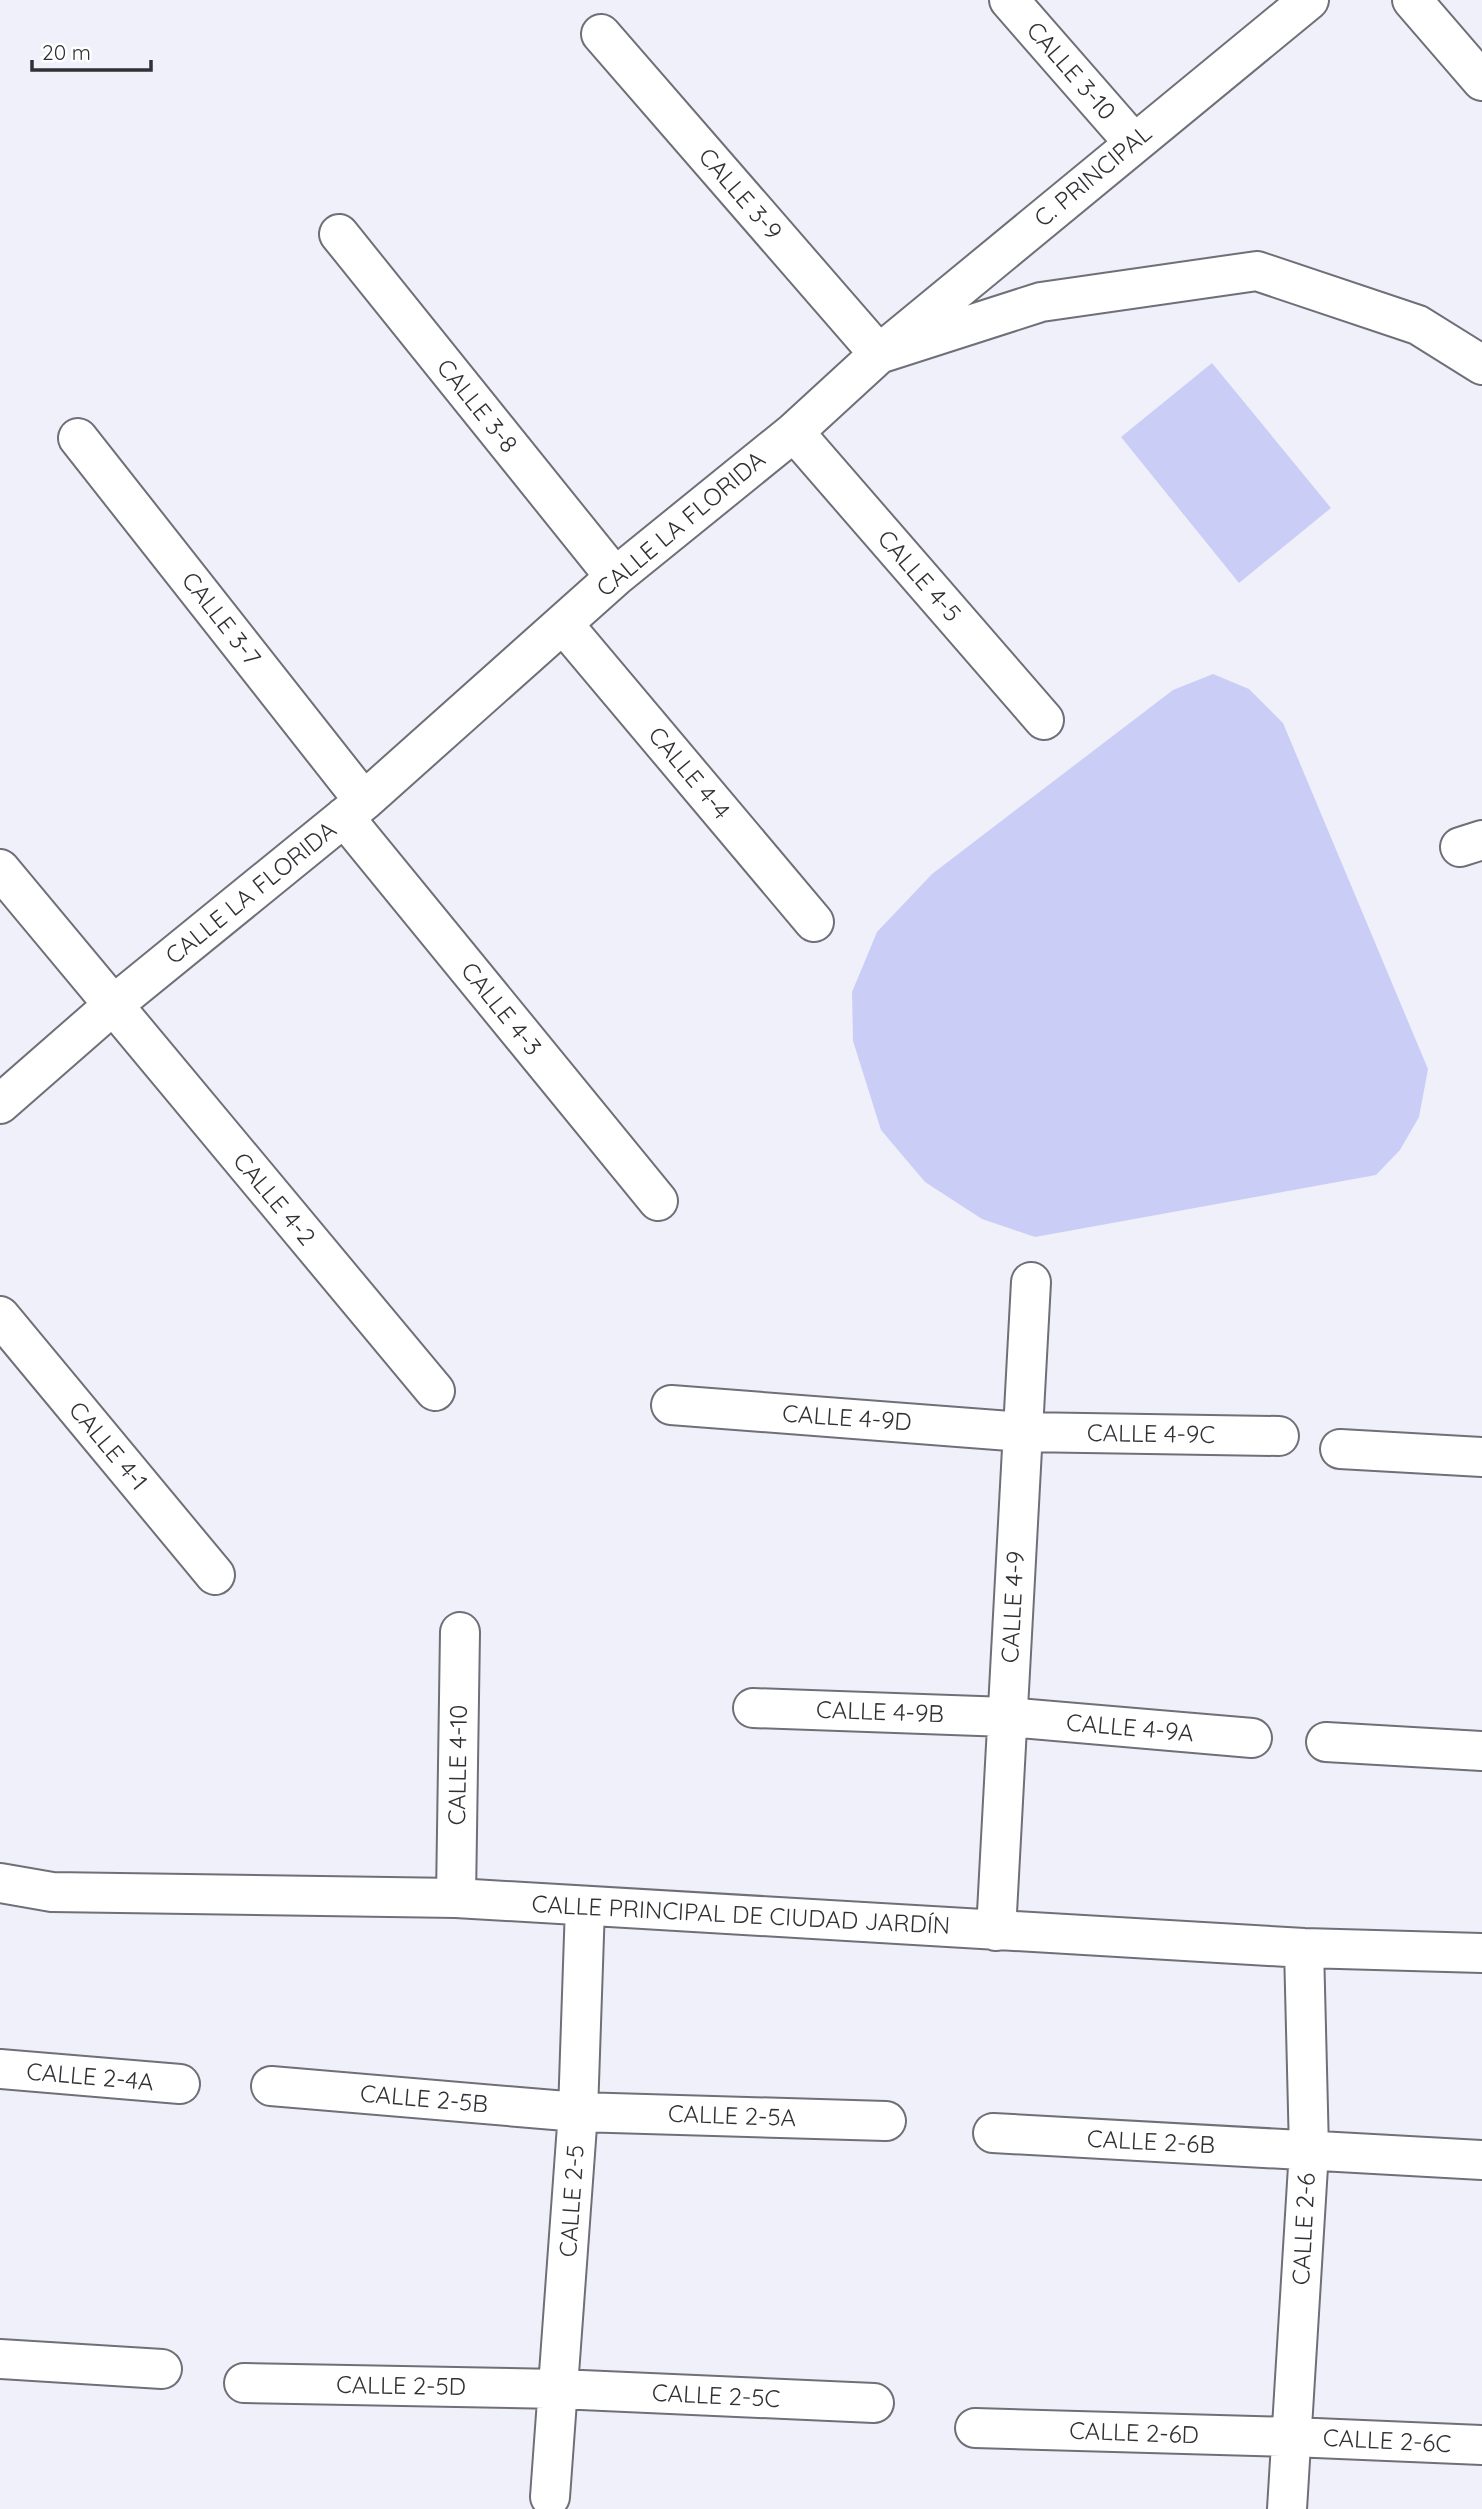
<svg xmlns="http://www.w3.org/2000/svg" width="1482" height="2509" font-family="Quicksand,sans-serif">
	<rect width="100%" height="100%" fill="#eff0f9"/>
	<path fill="#cacef7" d="M1212,363L1331,508L1239,583L1121,437Z
		M1213,674L1249,689L1283,723L1428,1069L1419,1117L1400,1150L1376,1175L1035,1237L982,1219L925,1182L881,1130L853,1041L852,992L877,932L932,874L1173,690Z"/>
	<g fill="none" stroke-linecap="round" stroke-linejoin="round">
		<defs>
			<path id="minor" d="M1009,0L1134,143
				M1412,0L1482,81
				M601,34L879,354L1309,0
				M339,234L615,577
				M794,432L1044,720
				M78,438L364,801
				M564,625L814,922
				M344,817L658,1201
				M1460,847L1482,840
				M0,869L435,1391
				M0,1104L112,1006L364,801L615,577L794,432L879,354L1041,302L1257,271L1418,325L1482,365
				M0,1316L215,1575
				M671,1405L1023,1432L1279,1436
				M1340,1449L1482,1457
				M753,1708L1007,1717L1252,1738
				M1326,1742L1482,1751
				M0,1883L52,1892L456,1898L1304,1948L1482,1953
				M456,1898L460,1632
				M996,1931L1031,1282
				M0,2069L180,2084
				M271,2086L578,2112L886,2121
				M993,2133L1482,2160
				M0,2359L162,2369
				M244,2383L559,2389L874,2403
				M975,2428L1292,2437L1482,2445
				M550,2497L578,2112L585,1906
				M1287,2509L1309,2150L1304,1948"/>
		</defs>
		<use href="#minor" stroke="#6e6f77" stroke-width="42"/>
		<use href="#minor" stroke="#fff" stroke-width="38"/>
	</g>
	<g text-anchor="middle" stroke-width="5" stroke-linejoin="round" paint-order="stroke">
		<g font-size="24" fill="#303134" stroke="#fff">
			<text transform="translate(1071 71) rotate(49)" y="8">CALLE 3-10</text>
			<text transform="translate(1093 176) rotate(-40)" y="8">C. PRINCIPAL</text>
			<text transform="translate(740 194) rotate(49)" y="8">CALLE 3-9</text>
			<text transform="translate(477 406) rotate(51)" y="8">CALLE 3-8</text>
			<text transform="translate(681 524) rotate(-40)" y="8">CALLE LA FLORIDA</text>
			<text transform="translate(919 576) rotate(49)" y="8">CALLE 4-5</text>
			<text transform="translate(221 619) rotate(52)" y="8">CALLE 3-7</text>
			<text transform="translate(689 773) rotate(50)" y="8">CALLE 4-4</text>
			<text transform="translate(251 893) rotate(-39)" y="8">CALLE LA FLORIDA</text>
			<text transform="translate(501 1009) rotate(51)" y="8">CALLE 4-3</text>
			<text transform="translate(274 1199) rotate(50)" y="8">CALLE 4-2</text>
			<text transform="translate(847 1418) rotate(4)" y="8">CALLE 4-9D</text>
			<text transform="translate(1151 1434) rotate(1)" y="8">CALLE 4-9C</text>
			<text transform="translate(108 1446) rotate(50)" y="8">CALLE 4-1</text>
			<text transform="translate(1013 1607) rotate(-87)" y="8">CALLE 4-9</text>
			<text transform="translate(880 1712) rotate(2)" y="8">CALLE 4-9B</text>
			<text transform="translate(1130 1728) rotate(5)" y="8">CALLE 4-9A</text>
			<text transform="translate(458 1765) rotate(-89)" y="8">CALLE 4-10</text>
			<text transform="translate(741 1915) rotate(3)" y="8">CALLE PRINCIPAL DE CIUDAD JARDÍN</text>
			<text transform="translate(90 2077) rotate(5)" y="8">CALLE 2-4A</text>
			<text transform="translate(424 2099) rotate(5)" y="8">CALLE 2-5B</text>
			<text transform="translate(732 2116) rotate(2)" y="8">CALLE 2-5A</text>
			<text transform="translate(1151 2142) rotate(3)" y="8">CALLE 2-6B</text>
			<text transform="translate(572 2201) rotate(-86)" y="8">CALLE 2-5</text>
			<text transform="translate(1304 2229) rotate(-87)" y="8">CALLE 2-6</text>
			<text transform="translate(401 2386) rotate(1)" y="8">CALLE 2-5D</text>
			<text transform="translate(716 2396) rotate(3)" y="8">CALLE 2-5C</text>
			<text transform="translate(1134 2433) rotate(2)" y="8">CALLE 2-6D</text>
			<text transform="translate(1387 2441) rotate(3)" y="8">CALLE 2-6C</text>
		</g>
	</g>
	<path d="M32 60v10h119v-10" fill="none" stroke="#303134" stroke-width="3.5"/>
	<text x="42" y="60" font-size="21" fill="#303134" stroke="#ffffff" stroke-width="5" paint-order="stroke">20 m</text>
</svg>
